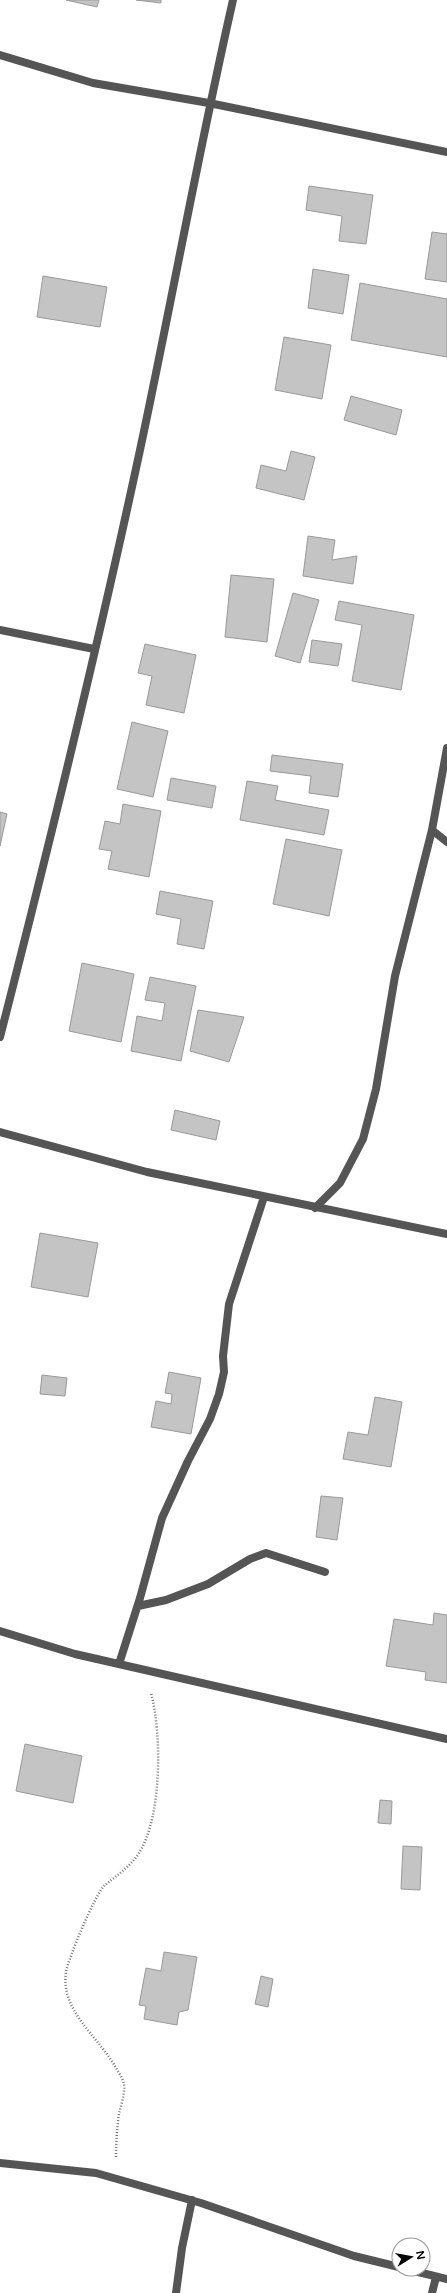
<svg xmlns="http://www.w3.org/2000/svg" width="447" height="2293" font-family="'Varela Round',sans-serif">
	<rect width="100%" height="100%" fill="#fff"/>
	<path fill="#c4c4c4" stroke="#999" d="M66,0H99L97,7Z
		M136,0H161V3Z
		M309,186L373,195L366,244L339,241L342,216L306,210Z
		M432,232L447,234V282L425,279Z
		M313,269L349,275L343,314L308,308Z
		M43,276L107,287L100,327L37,317Z
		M360,283L447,299V357L351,340Z
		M284,337L331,345L322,399L275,390Z
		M351,396L402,410L396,435L344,420Z
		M291,451L315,457L304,500L256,488L261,465L286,471Z
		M308,536L335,540L332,560L357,556L353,584L303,576Z
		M231,575L274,579L267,642L225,637Z
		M293,593L319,600L300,663L275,656Z
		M339,601L414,615L401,690L352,681L362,625L335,620Z
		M312,640L342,644L338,666L309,662Z
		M145,644L196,655L184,713L146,705L152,676L138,673Z
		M132,722L168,731L153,797L117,789Z
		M272,755L343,764L338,797L309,793L311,776L270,771Z
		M171,778L216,786L212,808L167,800Z
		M247,781L278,786L275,800L329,810L324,835L240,820Z
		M123,804L161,811L149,877L108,869L112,851L99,849L105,821L120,824Z
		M0,812L7,814L0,846Z
		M286,839L342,850L329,916L273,904Z
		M160,891L213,901L204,949L177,944L181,919L156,914Z
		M82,963L134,974L121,1042L69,1031Z
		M150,977L196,986L181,1061L131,1051L137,1016L162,1021L165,1003L145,1000Z
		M198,1010L244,1017L229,1062L190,1051Z
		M175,1110L220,1121L216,1140L171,1130Z
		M40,1233L98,1243L88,1297L31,1287Z
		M169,1372L201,1378L191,1434L151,1427L156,1401L171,1404L172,1394L165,1393Z
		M42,1375L67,1378L65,1396L40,1394Z
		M375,1397L402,1402L391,1467L343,1459L348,1432L368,1435Z
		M321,1496L343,1498L337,1540L316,1537Z
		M434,1613L447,1615V1683L425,1680L426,1672L386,1666L394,1619L433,1625Z
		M25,1744L82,1756L73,1803L16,1791Z
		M380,1800L392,1801L391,1824L378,1823Z
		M403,1846L422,1847L420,1890L401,1889Z
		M164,1952L197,1957L188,2010L179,2012L177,2025L144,2019L146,2006L139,2005L146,1968L161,1971Z
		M261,1976L273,1979L268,2007L255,2004Z"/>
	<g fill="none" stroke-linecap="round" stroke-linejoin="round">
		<path stroke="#777" stroke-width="2.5" stroke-dasharray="1 2" stroke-linecap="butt" d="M116,2157C116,2142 117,2128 119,2114C121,2105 125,2094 124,2084C123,2079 119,2073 116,2068C99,2037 60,2011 66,1972C68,1959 95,1895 104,1886C116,1876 130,1867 139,1853C162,1817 162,1734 151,1693"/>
		<path stroke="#555" stroke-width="8" d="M0,55L93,83L209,103L447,152
			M0,630L94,649
			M432,830L447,842
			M0,1037C50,842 98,646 140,450C172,300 199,149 233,0
			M0,1132L147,1172L447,1234
			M315,1208L340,1183L363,1139L376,1089L395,976L432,830L447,748
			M138,1606L166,1600L208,1584L250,1559L266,1553L325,1572
			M0,1631L75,1654L447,1739
			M119,1664L140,1598L162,1518L188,1461L210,1419L219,1394L224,1372L223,1356L229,1304L264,1197
			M0,2163L96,2173L201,2203L354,2256L399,2267
			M406,2269L447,2279
			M176,2293L182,2248L192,2200
			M432,2293L436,2277"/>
	</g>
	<g transform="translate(411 2257) rotate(79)"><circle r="19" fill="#ffffff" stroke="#999999"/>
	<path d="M0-3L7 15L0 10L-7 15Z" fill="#000000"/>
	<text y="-6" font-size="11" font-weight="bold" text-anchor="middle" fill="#000000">N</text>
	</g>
</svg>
